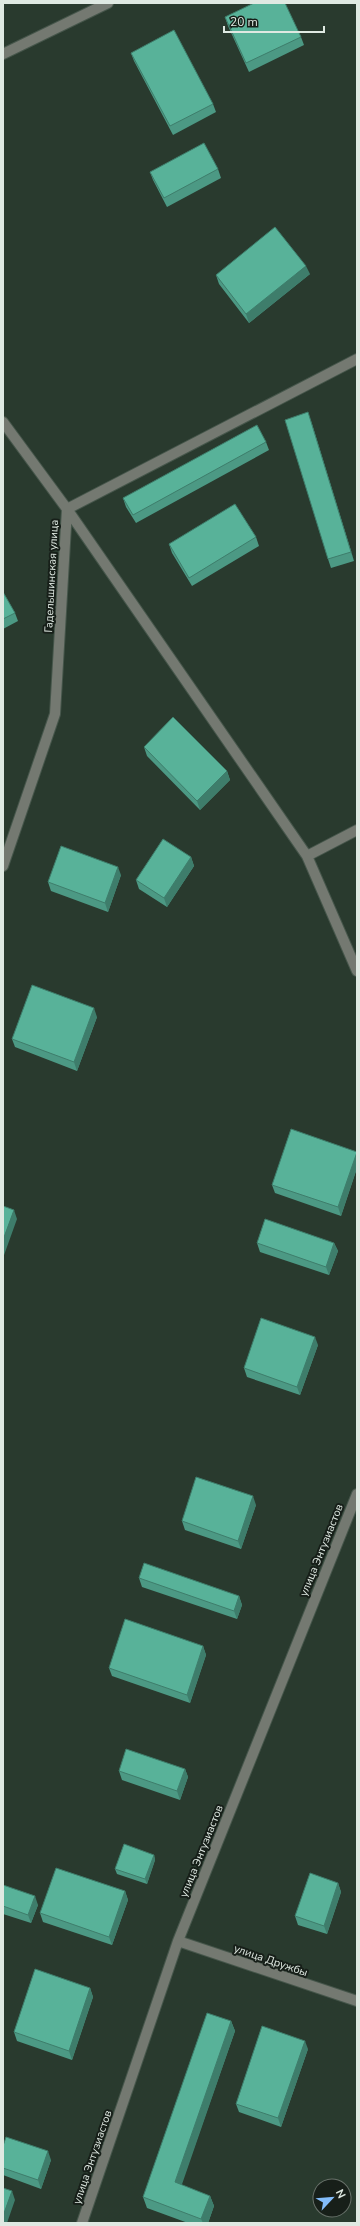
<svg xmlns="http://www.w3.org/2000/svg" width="360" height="2226" font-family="'Nunito Sans',sans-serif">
	<rect width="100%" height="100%" fill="#293a2e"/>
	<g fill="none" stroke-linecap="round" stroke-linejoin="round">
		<defs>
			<path id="minor" d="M3,54L108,3
				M3,422L67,509L307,856L357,971
				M307,856L357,830
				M3,866L55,714L67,509L357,359
				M178,1941L357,2001
				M82,2223L178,1941L357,1494"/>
		</defs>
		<use href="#minor" stroke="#46564b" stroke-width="12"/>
		<use href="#minor" stroke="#747971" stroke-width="10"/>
	</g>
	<path fill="#4c9984" d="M225,17L301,37L304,45L249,72L228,26Z
		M131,53L213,104L216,112L173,135L134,61Z
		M218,169L221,178L167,207L153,180L150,172Z
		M310,274L249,323L219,284L216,275Z
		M311,421L354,561L331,568L328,559Z
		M266,442L269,450L136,523L126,507L123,498Z
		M256,537L259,546L192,586L172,553L169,544Z
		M3,592L15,613L18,621L3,629Z
		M144,747L227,771L230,780L200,810L147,756Z
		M191,857L194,866L167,907L139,889L136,880Z
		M121,875L108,912L51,891L48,882Z
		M97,1017L77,1071L15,1047L12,1039Z
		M357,1152V1168L341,1216L275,1193L272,1185Z
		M257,1243H334L338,1251L329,1275L260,1252Z
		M318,1345L300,1395L247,1377L244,1368Z
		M256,1505L241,1549L185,1530L182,1521Z
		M139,1578L239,1596L242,1605L237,1619L142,1587Z
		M203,1646L206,1655L190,1703L112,1676L109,1668Z
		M185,1769L188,1777L180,1800L122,1780L119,1771Z
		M154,1855L155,1860L147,1884L117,1874L115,1869Z
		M338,1883L341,1892L327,1934L298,1925L295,1916Z
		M3,1885L38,1905L31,1923L3,1914Z
		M125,1891L128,1900L112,1945L43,1922L40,1913Z
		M90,1988L93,1997L72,2060L17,2041L14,2032Z
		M231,2021L235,2031L181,2185L210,2196L214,2206L208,2223H188L147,2208L143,2197Z
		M308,2049L281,2127L239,2112L236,2104Z
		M3,2146L51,2160L41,2189L3,2175Z"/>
	<path fill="#3e7d6b" d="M306,266L310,274L249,323L246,314Z
		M308,412L311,421L354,561L351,552Z
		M227,771L230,780L200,810L197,801Z
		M191,857L194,866L167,907L164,898Z
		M118,867L121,875L108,912L105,903Z
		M94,1008L97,1017L77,1071L74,1062Z
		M3,1146L4,1150L3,1153Z
		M357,1152V1168L341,1216L338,1207Z
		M14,1210L17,1219L3,1258V1240Z
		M334,1243L338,1251L329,1275L326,1267Z
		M315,1337L318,1345L300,1395L297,1387Z
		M253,1496L256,1505L241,1549L238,1541Z
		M239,1596L242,1605L237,1619L234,1611Z
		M203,1646L206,1655L190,1703L187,1695Z
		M185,1769L188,1777L180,1800L177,1791Z
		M154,1855L155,1860L147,1884L145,1879Z
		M338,1883L341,1892L327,1934L324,1926Z
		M125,1891L128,1900L112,1945L109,1937Z
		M35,1896L38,1905L31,1923L28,1915Z
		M90,1988L93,1997L72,2060L69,2051Z
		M231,2021L235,2031L179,2193L175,2182Z
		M305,2041L308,2049L281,2127L278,2118Z
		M48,2151L51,2160L41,2189L38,2180Z
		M12,2191L15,2200L7,2223H3V2216Z
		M210,2196L214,2206L208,2223H203L201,2219Z"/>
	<path fill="#58b299" stroke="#3e7d6b" d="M254,3H285L301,37L246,63L225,17Z
		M174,30L213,104L170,126L131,53Z
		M204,143L218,169L164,198L150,172Z
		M275,227L306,266L246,314L216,275Z
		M308,412L351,552L328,559L285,420Z
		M257,425L266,442L133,515L123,498Z
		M235,504L256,537L189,578L169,544Z
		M3,592L15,613L3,619Z
		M173,717L227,771L197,801L144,747Z
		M163,839L191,857L164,898L136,880Z
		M61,846L118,867L105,903L48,882Z
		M32,985L94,1008L74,1062L12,1039Z
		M291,1129L357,1152L338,1207L272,1185Z
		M3,1206L14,1210L3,1240Z
		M265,1219L334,1243L326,1267L257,1243Z
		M261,1318L315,1337L297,1387L244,1368Z
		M196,1477L253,1496L238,1541L182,1521Z
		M144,1563L239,1596L234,1611L139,1578Z
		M125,1619L203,1646L187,1695L109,1668Z
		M126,1749L185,1769L177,1791L119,1771Z
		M124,1844L154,1855L145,1879L115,1869Z
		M56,1868L125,1891L109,1937L40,1913Z
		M310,1873L338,1883L324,1926L295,1916Z
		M3,1885L35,1896L28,1915L3,1906Z
		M35,1969L90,1988L69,2051L14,2032Z
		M207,2013L231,2021L175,2182L210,2196L201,2219L143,2197Z
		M262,2026L305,2041L278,2118L236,2104Z
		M6,2137L48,2151L38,2180L3,2168V2146Z
		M3,2188L12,2191L3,2216Z"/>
	<g text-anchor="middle" stroke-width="4" stroke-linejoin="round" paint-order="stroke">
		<g font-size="11" fill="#dfe9e2" stroke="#171f19">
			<text transform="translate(51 576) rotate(-87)" y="4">Гадельшинская улица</text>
			<text transform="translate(321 1550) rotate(-68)" y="4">улица Энтузиастов</text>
			<text transform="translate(201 1851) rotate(-68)" y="4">улица Энтузиастов</text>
			<text transform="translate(271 1960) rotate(19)" y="4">улица Дружбы</text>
			<text transform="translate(92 2157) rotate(-71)" y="4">улица Энтузиастов</text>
		</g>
	</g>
	<rect width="360" height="2226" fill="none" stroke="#dfe9e2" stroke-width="8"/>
	<g transform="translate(332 2198) rotate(64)"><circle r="19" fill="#171f19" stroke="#677069"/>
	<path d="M0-3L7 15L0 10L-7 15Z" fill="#82bcfa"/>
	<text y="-6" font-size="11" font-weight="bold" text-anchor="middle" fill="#dfe9e2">N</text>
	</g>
	<path d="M224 26v6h100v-6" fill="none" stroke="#dfe9e2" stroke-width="2"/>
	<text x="230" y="26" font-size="12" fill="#dfe9e2" stroke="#171f19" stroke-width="3" paint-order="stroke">20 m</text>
</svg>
